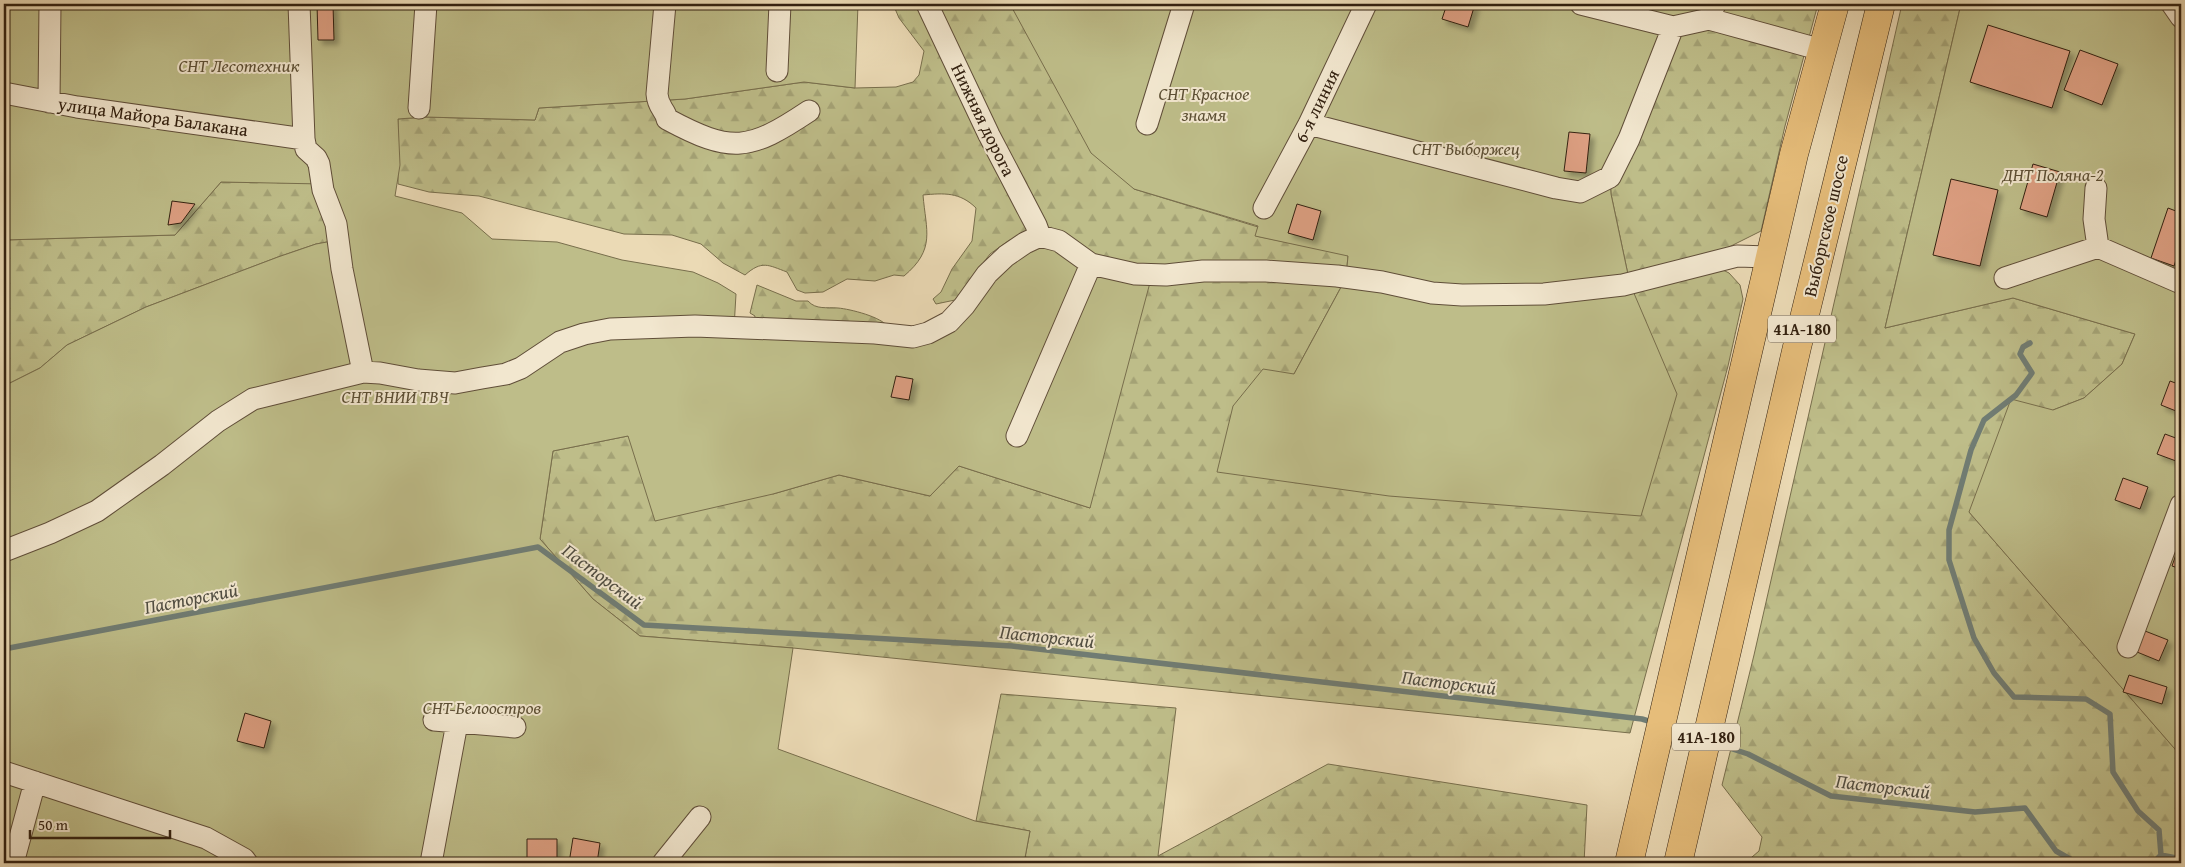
<svg xmlns="http://www.w3.org/2000/svg" width="2185" height="867" font-family="'Gentium Book Plus',serif">
	<defs>
		<pattern id="forest-firs" width="22" height="20" patternUnits="userSpaceOnUse" patternTransform="scale(1.25)"><rect width="22" height="20" fill="#bebd89"/><path d="M5 1l3.5 6h-7zM16 11l3.5 6h-7z" fill="#a4a275"/></pattern>
		<filter id="shadow"><feDropShadow dx="4.5" dy="4.5" stdDeviation="2.5" flood-color="#0004"/></filter>
	</defs>
	<rect width="100%" height="100%" fill="#ebdab5"/>
	<filter id="stains"><feTurbulence type="fractalNoise" baseFrequency=".004" numOctaves="4"/><feColorMatrix values="0 0 0 0 .2 0 0 0 0 .09 0 0 0 0 .02 0 0 0 .5 -.17"/></filter>
	<radialGradient id="worn" r=".72"><stop offset=".6" stop-color="#630" stop-opacity="0"/><stop offset="1" stop-color="#630" stop-opacity=".3"/></radialGradient>
	<path fill="url(#forest-firs)" stroke="#786e4c" d="M893,4H1010L1033,43L1134,189L1258,227L1256,236L1348,255L1346,278L1294,374L1233,406L1630,284L1611,194L1610,177L1670,34L1715,4H1818L1785,126L1761,231L1719,252V268L1729,273L1740,285L1743,299L1728,366L1630,733L793,648L640,636L593,599L540,539L553,451L628,436L773,494L839,475L930,496L959,466L1090,508L1031,231L1008,241L990,254L955,300L936,304L933,299L941,292L952,269L972,241L976,208C960,192 944,193 923,195C926,231 936,249 904,276L894,275L875,281L847,279L823,292L805,293L797,290L787,272C768,265 762,260 745,275L723,263L701,244L672,235L624,234L479,196L429,192L398,184V119L425,117L535,120L539,108L685,99L804,82L855,88L896,87L913,82L919,75L924,51L899,18Z
		M1902,4H1961L1885,328L2013,298L2135,334L2122,364L2084,398L2053,410L1969,512L2181,756V863H1745L1759,851L1762,837L1722,785L1754,655Z
		M221,182L322,183L338,240L316,244L278,257L146,307L67,345L40,368L4,386V240L175,235Z
		M757,285L796,301H808C816,310 827,307 838,308C850,309 882,317 888,327L753,325L755,316L750,313Z
		M1001,694L1176,708L1158,856L1328,764L1587,805L1584,863H1024L1030,831L976,821Z"/>
	<path fill="#bebd89" stroke="#786e4c" d="M4,4H858L855,88L804,82L685,99L539,108L535,120L425,117L398,119L400,165L395,196L462,213L492,239L557,242L622,260L693,272L718,283L736,294L734,328L922,335L1025,243L1075,251L1152,275L1090,508L959,466L930,496L839,475L773,494L655,521L628,436L553,451L540,539L593,599L640,636L793,648L778,749L975,821L1030,831L1024,863H4V386L40,368L67,345L146,307L278,257L316,244L338,240L322,184L221,182L175,235L4,240Z
		M1010,4H1715L1676,26L1610,177L1611,194L1630,284L1677,394L1641,516L1389,496L1217,472L1233,406L1263,369L1294,374L1346,278L1348,256L1255,236L1258,226L1134,189L1091,153Z
		M1961,4H2181V756L1969,512L2011,399L2053,410L2084,398L2122,364L2135,334L2013,298L1885,328Z"/>
	<g fill="none" stroke-linecap="round" stroke-linejoin="round">
		<path stroke="#707c73" stroke-width="5.5" d="M2030,343L2023,347L2020,354L2032,373L2016,395L1984,420L1971,450L1949,530V560L1974,638L1994,673L2014,697L2086,699L2110,714L2113,772L2138,811L2159,830L2161,855
			M4,649L538,547L644,625L1012,646L1642,719L1655,723
			M1669,728L1700,738
			M1714,743L1748,754L1831,796L1975,812L2025,808L2056,851L2077,863
			M2153,863L2161,855L2181,859"/>
	</g>
	<path fill="#dea083" stroke="#322010" filter="url(#shadow)" d="M317,4H333L334,40H318Z
		M1447,4H1475L1468,27L1442,19Z
		M1988,25L2070,51L2052,108L1970,82Z
		M2080,50L2118,64L2102,105L2064,90Z
		M1569,132L1590,134L1586,173L1564,171Z
		M2033,164L2060,172L2047,217L2020,209Z
		M1951,179L1998,190L1980,266L1933,255Z
		M172,201L195,204L181,223L168,225Z
		M1297,204L1321,211L1313,240L1288,233Z
		M2168,208L2181,213V244L2174,266L2151,258Z
		M896,376L913,379L909,400L891,397Z
		M2170,381L2181,385V413L2161,405Z
		M2165,434L2181,440L2176,461L2157,454Z
		M2123,478L2148,487L2140,509L2115,500Z
		M2181,540V569L2172,566Z
		M2145,631L2168,640L2159,661L2137,652Z
		M2129,675L2167,687L2162,704L2123,692Z
		M245,713L271,721L264,748L237,741Z
		M573,838L600,843L597,863H569Z
		M527,839H557V859L527,860Z"/>
	<g fill="none" stroke-linecap="round" stroke-linejoin="round">
		<defs>
			<path id="minor" d="M299,4L304,139L306,149L316,158L319,164L323,190L336,224L342,269L363,372
				M665,4L657,94C658,108 665,109 667,119C732,154 749,151 809,111
				M927,4L989,135L1036,225L1040,236
				M1581,4L1673,27
				M2172,4L2181,17
				M1709,19L1822,50
				M777,71L780,4
				M4,93L77,107L304,139
				M49,102L50,4
				M419,108L426,4
				M1147,124L1184,4
				M1309,124L1556,188L1580,192L1610,177L1629,139L1673,27L1709,19L1715,4
				M2096,188L2094,219L2098,247
				M1264,208L1309,124L1366,4
				M2005,278L2098,247L2181,283
				M1017,436L1091,264
				M4,551L50,533L97,511L162,465L218,421L253,399L363,372L380,373L418,380L455,383L482,378L506,374L521,368L560,342L584,334L610,329L695,326L875,333L913,337L928,333L949,322L964,306L987,274L1006,256L1025,243L1040,236L1059,241L1091,264L1135,274L1166,275L1203,271H1266L1337,276L1382,282L1432,293L1462,295L1544,294L1623,285L1737,256L1769,257
				M2128,647L2181,505
				M434,720L515,727
				M4,772L206,838L244,859L247,863
				M13,863L35,782
				M431,863L457,723
				M663,863L700,817"/>
			<path id="major" d="M1629,863L1794,154L1835,4
				M1678,863L1797,347L1881,4"/>
		</defs>
		<use href="#minor" stroke="#604e39" stroke-width="23"/>
		<use href="#major" stroke="#322010" stroke-width="29"/>
		<use href="#minor" stroke="#f2e7cf" stroke-width="21"/>
		<use href="#major" stroke="#e6bd7a" stroke-width="28"/>
	</g>
	<g text-anchor="middle" stroke-width="4" stroke-linejoin="round" paint-order="stroke">
		<g fill="#f2e7cf" stroke="#6c5c49" stroke-width="1">
			<rect x="1768" y="315.5" width="68" height="27" rx="4"/>
			<rect x="1672" y="723.5" width="68" height="27" rx="4"/>
		</g>
		<g font-size="16" font-weight="bold" fill="#322010">
			<text x="1802" y="335">41А-180</text>
			<text x="1706" y="743">41А-180</text>
		</g>
		<g font-size="18" font-style="italic" fill="#5c4f34" stroke="#f2e7cf">
			<text x="239" y="72">СНТ Лесотехник</text>
			<text x="1204" y="100">СНТ Красное<tspan x="1204" dy="21">знамя</tspan></text>
			<text x="1466" y="155">СНТ Выборжец</text>
			<text x="2053" y="181">ДНТ Поляна-2</text>
			<text x="395" y="403">СНТ ВНИИ ТВЧ</text>
			<text x="482" y="714">СНТ Белоостров</text>
		</g>
		<g font-size="18" fill="#322010" stroke="#f2e7cf">
			<text transform="translate(1317 106) rotate(-64)" y="6">6-я линия</text>
			<text transform="translate(153 117) rotate(8)" y="6">улица Майора Балакана</text>
			<text transform="translate(983 120) rotate(64)" y="6">Нижняя дорога</text>
			<text transform="translate(1826 226) rotate(-77)" y="6">Выборгское шоссе</text>
		</g>
		<g font-size="19" font-style="italic" fill="#514e42" stroke="#f2e7cf">
			<text transform="translate(603 576) rotate(37)" y="7">Пасторский</text>
			<text transform="translate(191 598) rotate(-11)" y="7">Пасторский</text>
			<text transform="translate(1047 636) rotate(6)" y="7">Пасторский</text>
			<text transform="translate(1449 682) rotate(7)" y="7">Пасторский</text>
			<text transform="translate(1883 786) rotate(7)" y="7">Пасторский</text>
		</g>
	</g>
	<rect width="2185" height="867" fill="none" stroke="#ebdab5" stroke-width="20"/>
	<rect x="5" y="5" width="2175" height="857" fill="none" stroke="#322010" stroke-width="2.5"/>
	<rect x="10" y="10" width="2165" height="847" fill="none" stroke="#322010"/>
	<path d="M30 830v8h140v-8" fill="none" stroke="#322010" stroke-width="2.5"/>
	<text x="38" y="830" font-size="15" fill="#322010" stroke="#f2e7cf" stroke-width="4" paint-order="stroke">50 m</text>
	<rect width="100%" height="100%" filter="url(#stains)"/>
	<rect width="100%" height="100%" fill="url(#worn)"/>
</svg>
